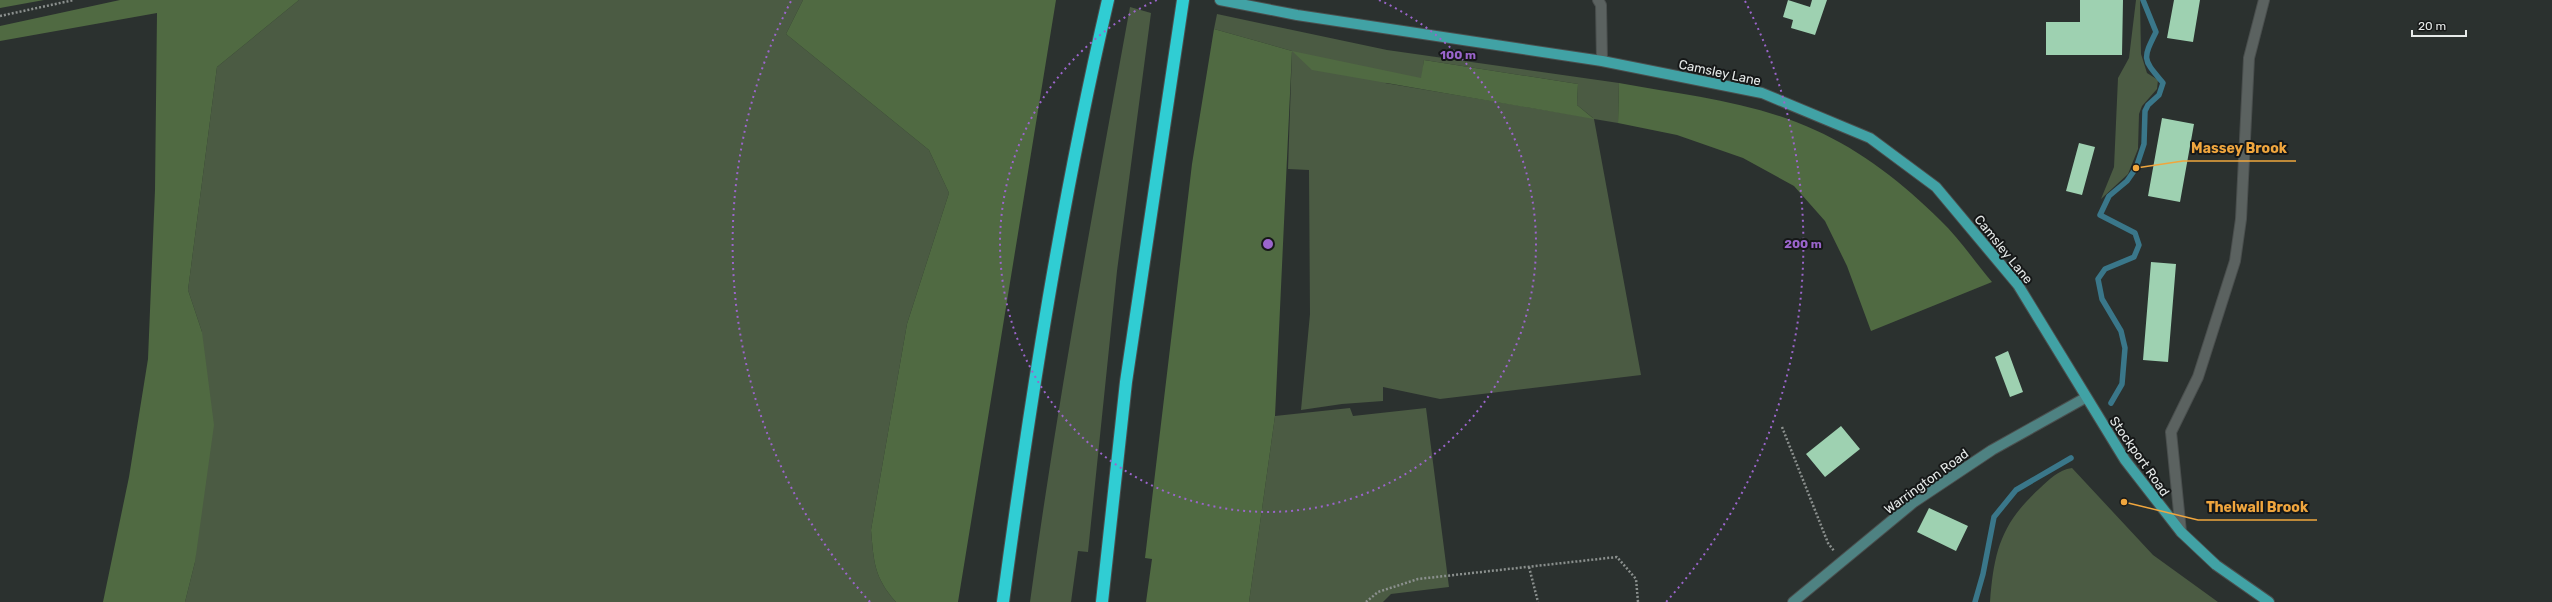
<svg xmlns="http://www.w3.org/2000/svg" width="2552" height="602" font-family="Rubik,sans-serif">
	<rect width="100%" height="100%" fill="#2b312f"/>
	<path fill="#4b5b43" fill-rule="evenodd" d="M299,0H803L786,34L929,150L949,193L907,324L871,530C874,563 874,577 896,602H185L195,562L202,332L188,290L217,67Z
		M2136,0H2140L2141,54L2147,73L2158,80L2157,89L2142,106L2139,114L2138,149L2128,174L2101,199L2114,167L2118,78L2129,58Z
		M1130,7L1151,13L1117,271L1088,552L1078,551L1071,602H1030C1057,403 1094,205 1130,7Z
		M1217,14L1387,50L1619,83L1618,123L1594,119L1641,375L1440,399L1383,387V401L1342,404L1301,410L1310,314L1309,170L1288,169L1292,51L1214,29ZM1424,60L1578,84L1577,105L1593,118L1385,83L1422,78Z
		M1350,408L1353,416L1426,408L1449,587L1391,594L1383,602H1249L1275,416Z
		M2072,468L2153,555L2218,602H1990C1994,551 2001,524 2039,489C2050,479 2058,470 2072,468Z"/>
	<path fill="#506a42" d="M0,0H44L0,8Z
		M120,0H299L217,67L188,290L202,332L214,425L195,562L185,602H103L129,477L148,359L155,190L157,13L0,41V26Z
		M803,0H1056L958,602H896C874,577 874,563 871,530L907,324L949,193L929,150L786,34Z
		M1214,29L1292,51L1421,78L1424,60L1578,84L1577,105L1594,119L1312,70L1292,51L1275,416L1249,602H1146L1152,559L1145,558L1192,164Z
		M1619,83C1684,95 1755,102 1815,130C1862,151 1904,184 1940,220C1959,238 1975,262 1992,282L1871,331L1847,266L1825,221L1794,186L1743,158L1677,135L1618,123Z"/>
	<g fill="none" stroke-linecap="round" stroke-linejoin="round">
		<path stroke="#3a778a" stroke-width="5.5" d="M2111,403L2122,384L2125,348L2121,331L2102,299L2098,279L2105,269L2134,257L2139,245L2135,233L2100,215L2109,196L2127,181L2136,168L2144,144L2145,111L2148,105L2159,95L2163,83C2143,59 2142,60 2156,32L2143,0
			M1975,602L1983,574L1994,517L2016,490L2071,458"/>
	</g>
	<path fill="#9ed1b1" d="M1788,0L1810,7L1812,0H1827L1815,35L1791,28L1793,20L1783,17Z
		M2080,0H2123L2122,55H2046V22H2080Z
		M2174,0H2200L2193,42L2167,38Z
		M2162,118L2194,124L2180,202L2148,196Z
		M2079,143L2095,147L2082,195L2066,191Z
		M2151,262L2176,264L2168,362L2143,360Z
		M2008,351L2023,392L2010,397L1995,357Z
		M1841,426L1860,449L1825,477L1806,454Z
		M1929,508L1968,526L1956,551L1917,532Z"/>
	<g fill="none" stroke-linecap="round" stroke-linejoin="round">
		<defs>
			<path id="lane" d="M1598,0L1601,5L1602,61
				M2181,532L2171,432L2198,377L2235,261L2241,219L2249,58L2264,0"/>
			<path id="secondary" d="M1793,602L1914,502L1992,450L2085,398"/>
			<path id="primary" d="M1220,0L1297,15L1602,61L1762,93L1870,138L1936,187L2018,285L2125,460L2181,532L2216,565L2269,602"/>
			<path id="highway" d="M1003,602C1030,401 1062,198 1108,0
				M1102,602L1126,382L1183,0"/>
		</defs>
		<use href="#lane" stroke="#4a4f4e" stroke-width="12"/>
		<use href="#secondary" stroke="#4a4f4e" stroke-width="12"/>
		<use href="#primary" stroke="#4a4f4e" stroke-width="12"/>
		<use href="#highway" stroke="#4a4f4e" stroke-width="14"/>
		<path stroke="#8b908e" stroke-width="2.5" stroke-dasharray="2 2" stroke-linecap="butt" d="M0,16L74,0
			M1782,427L1828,543L1834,551
			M1529,567L1538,602
			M1366,602L1378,592L1418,579L1617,557L1636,579L1638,602"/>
		<use href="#lane" stroke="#5b6260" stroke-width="10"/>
		<use href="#secondary" stroke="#4e8282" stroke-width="10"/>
		<use href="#primary" stroke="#41a2a5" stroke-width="10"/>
		<use href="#highway" stroke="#30cdd3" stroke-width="12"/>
	</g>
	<g fill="none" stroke="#9b65cc" stroke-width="2" stroke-dasharray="2 4">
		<path d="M1379 0A268 268 0 1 1 1157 0"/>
		<path d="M870 602A535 535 0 0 1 791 1M1745 1A535 535 0 0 1 1666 602"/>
	</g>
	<g text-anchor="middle" stroke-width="4" stroke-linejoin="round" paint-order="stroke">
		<g font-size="13" fill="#e6eae9" stroke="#161818">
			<text transform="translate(1720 72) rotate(12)" y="5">Camsley Lane</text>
			<text transform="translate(2004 249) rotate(51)" y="5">Camsley Lane</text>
			<text transform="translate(2140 456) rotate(55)" y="5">Stockport Road</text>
			<text transform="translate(1926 481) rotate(-36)" y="5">Warrington Road</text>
		</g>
	</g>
	<circle cx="1268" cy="244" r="6" fill="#9b65cc" stroke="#161818" stroke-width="2"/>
	<g font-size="12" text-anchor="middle" font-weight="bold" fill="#9b65cc" stroke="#161818" stroke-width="4" stroke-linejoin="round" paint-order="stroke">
		<text x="1458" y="59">100 m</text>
		<text x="1803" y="248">200 m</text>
	</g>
	<path fill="none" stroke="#f0a63e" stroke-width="1.5" d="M2136 168L2183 161H2296M2124 502L2198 520H2317"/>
	<g fill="#f0a63e" stroke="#161818" stroke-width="1.5">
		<circle cx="2136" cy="168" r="4"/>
		<circle cx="2124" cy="502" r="4"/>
	</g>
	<g font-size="14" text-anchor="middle" font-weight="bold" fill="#f0a63e" stroke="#161818" stroke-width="4" stroke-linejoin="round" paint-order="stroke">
		<text x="2239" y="153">Massey Brook</text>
		<text x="2257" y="512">Thelwall Brook</text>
	</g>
	<path d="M2412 30v6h54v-6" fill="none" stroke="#e6eae9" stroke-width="2"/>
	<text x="2418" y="30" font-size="12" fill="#e6eae9" stroke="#161818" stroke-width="3" paint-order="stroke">20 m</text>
</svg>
